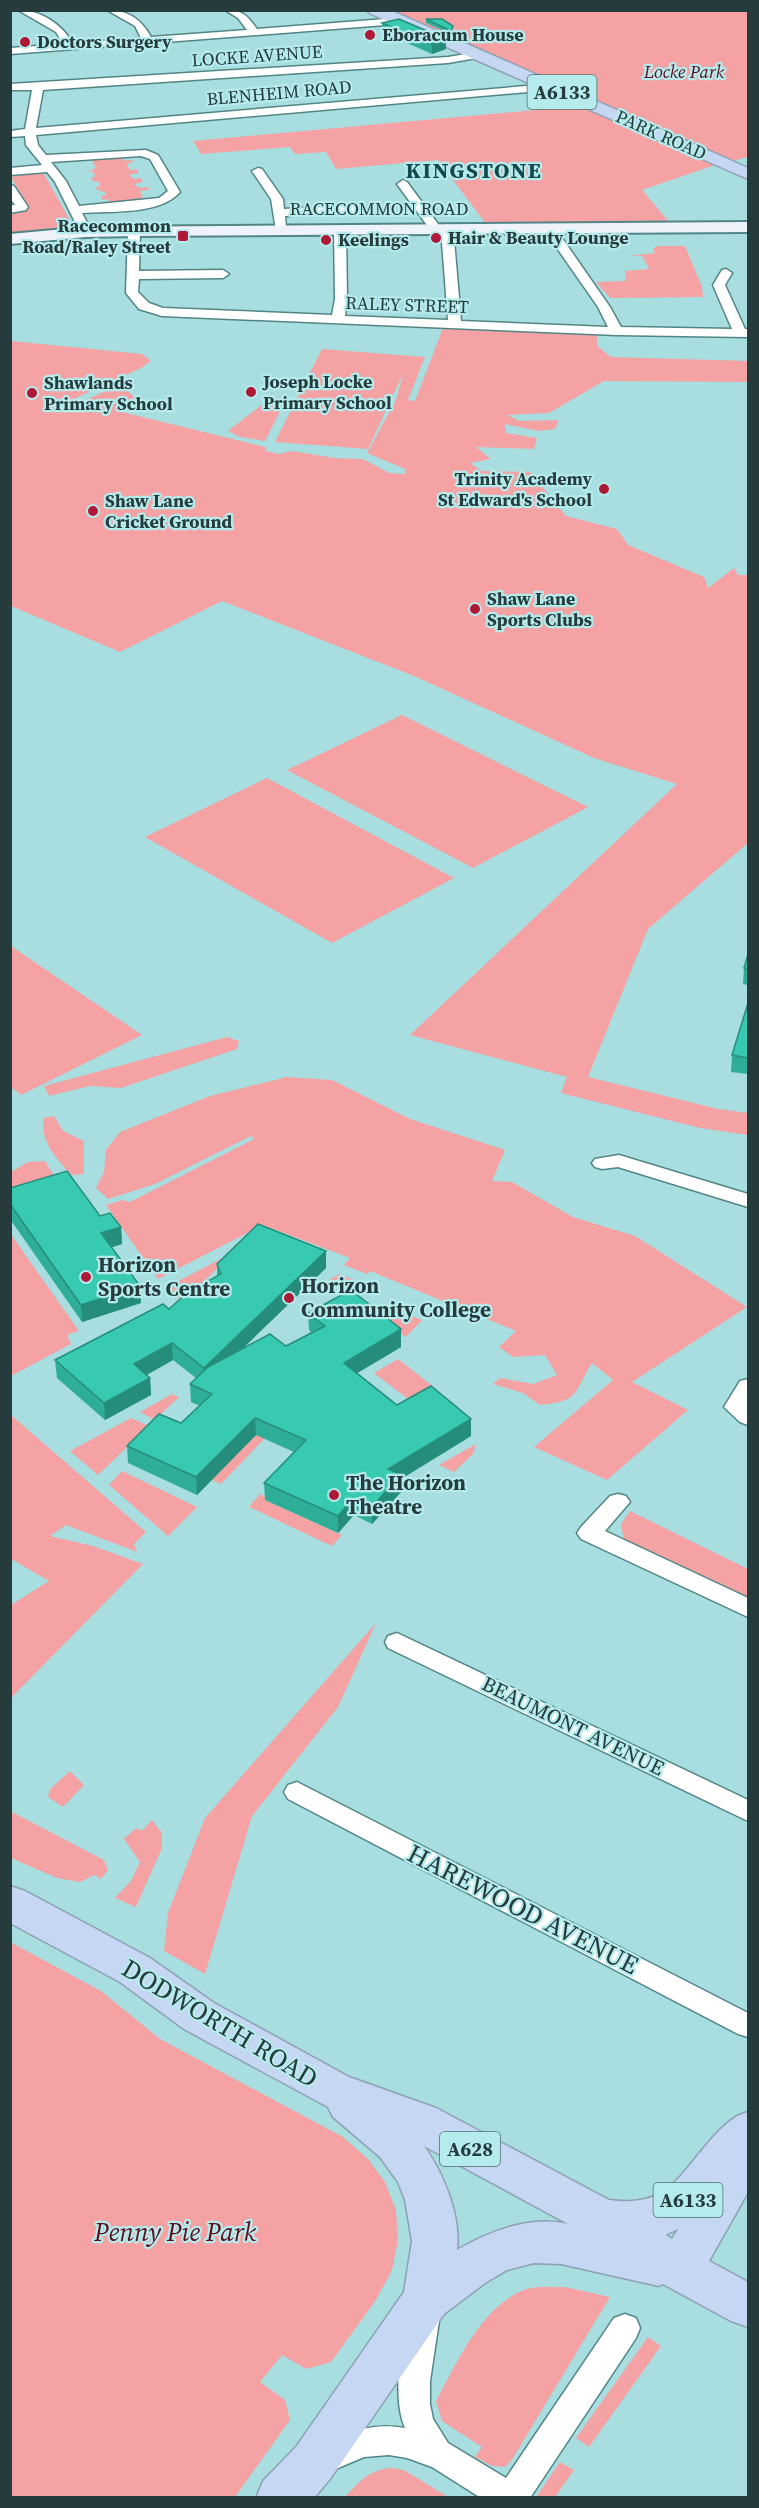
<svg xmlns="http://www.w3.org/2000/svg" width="759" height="2508" font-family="'Source Serif 4',serif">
	<rect width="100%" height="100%" fill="#a8dedf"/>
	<path fill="#f4a2a4" d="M387,11H748V157L732,161Z
		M580,106L715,165L642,190L670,223L486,224L438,160L336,169L326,152L295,154L290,147L201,154L193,141Z
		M90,157H123L125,161L132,160L133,162L127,164L130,170L137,169L138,173L129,175L134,179L141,178L143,182L134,184L139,188L148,187L149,190L140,191L144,201L110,203L108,199L103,200L101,196L106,195L105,192L97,190L96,187L100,186V182L93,181L91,177H95L94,172H88L96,168Z
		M37,173L44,174L72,224C63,233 24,233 11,235V211L29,208L11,177Z
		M657,246H685L702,287L703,297L610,298L596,282L626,281L625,271L649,269L642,256H629L655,253L653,249Z
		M443,328L597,334V346L611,357L748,361V382L604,381L549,413L507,415L520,421L559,420L555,429L538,431L505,424L506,433L537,438L534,449L476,447L491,459L470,463L481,471L530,472L566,516L617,529L628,545L704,577L708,588L734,568L738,575H748V843L648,929L588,1077L718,1109L748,1113V1135L700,1128L561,1093L567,1077L410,1035L677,784L594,758L414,676L222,601L120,652L11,606V341L142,354L151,361L141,368L50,410L90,412L94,409L77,404L121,384L136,399L122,412L265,447L266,451L279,454L291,451L335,458L363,459L389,473L406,474L405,469L367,453L396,400L403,374L368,449L275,442L322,349L425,357L408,400L415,401Z
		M272,397L287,398L265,441L240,437L228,431Z
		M402,715L588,807L473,868L287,770Z
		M267,778L454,878L332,943L145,837Z
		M11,946L142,1035L21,1095L11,1087Z
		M227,1037L239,1041L237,1049L121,1088L90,1086L49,1096L44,1086Z
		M287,1077L332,1080L410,1119L505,1150L492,1181L512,1182L573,1217L635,1236L747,1307L632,1382L688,1410L607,1480L534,1447L613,1380L592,1363C573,1393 581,1401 540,1405L523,1393L493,1384L500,1378L533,1384L557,1375L545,1355L513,1357L499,1347L516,1331L370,1271L367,1274L344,1265L350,1258L263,1225L158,1279L106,1205L122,1200L130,1202L254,1139L251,1136L155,1184L108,1199L96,1188L104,1172L106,1150L120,1132L210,1096Z
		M54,1116L63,1131L84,1141V1174L71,1175C56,1157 40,1143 44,1118Z
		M45,1161L58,1182L11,1200V1172L28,1162Z
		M10,1233L79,1331L67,1335L71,1344L11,1376Z
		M234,1252L183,1302L165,1288Z
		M339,1274L369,1286L352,1295L330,1280Z
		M397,1310L422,1320L406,1337L381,1319Z
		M398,1359L435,1388L412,1402L374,1373Z
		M172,1394L179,1397L155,1420L140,1412Z
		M11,1415L146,1532L134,1544L137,1552L66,1525L50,1536L93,1546L143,1564L11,1698V1605L49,1581L11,1559Z
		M131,1418L149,1426L98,1475L70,1451Z
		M259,1432L267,1436L221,1484L212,1480Z
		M476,1444L473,1454L454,1472L439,1465Z
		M122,1471L197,1507L168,1536L109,1485Z
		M260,1494L267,1498L265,1500L342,1535L332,1546L249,1507Z
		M630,1511L748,1569V1596H740L624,1540L621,1524Z
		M376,1623L338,1707L252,1816L205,1974L164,1951L168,1913L205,1818Z
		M70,1771L84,1785L63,1807L48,1797L50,1789Z
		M10,1811L104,1860L108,1870L101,1879L94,1875L80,1882L57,1878L11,1858Z
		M152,1820L162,1833V1848L136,1907L115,1898L131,1881L140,1862L124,1839L136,1828L142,1831Z
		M10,1942L101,1991L160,2039L343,2137L368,2159L385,2182L396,2210L398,2240L392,2270L376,2300L331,2362L306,2369L282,2355L260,2382L285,2400L290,2420L235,2497H11Z
		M565,2287L610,2297L513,2458L505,2467L492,2466L475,2457L482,2447L442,2421L436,2401C457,2363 481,2307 524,2290C535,2285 553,2288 565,2287Z
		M648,2337L661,2346L589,2447L576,2438Z
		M560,2462L574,2470L555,2497H536Z
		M390,2468L404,2470L448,2497H345C358,2483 369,2470 390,2468Z"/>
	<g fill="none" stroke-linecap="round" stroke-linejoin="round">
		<defs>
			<path id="street" d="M18,10C41,10 61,24 73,43L141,38L135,26L107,10C128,10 141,19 151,37L247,30L238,18L225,10C242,10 247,15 257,29L398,18L403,21L398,24L10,54V48L63,44L56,32Z
				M478,52L482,53V57L448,63L43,90L36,128L550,84L555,87L550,90L36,135L38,145L46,155L146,150L158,155L180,192C160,215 111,211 82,213L92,232L86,236L80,232L55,182L47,172L10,175V168L42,165L26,145L25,136L10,137V131L25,129L32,90H10V84L448,57ZM141,156L150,159L168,191L159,198L79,206L66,181L51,162Z
				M258,168L262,169L283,199L284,209L352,205L358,209L352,213L285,216L286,227L280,231L276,230L271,199L252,171Z
				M403,180L407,182L441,228L447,224L453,228L461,321L608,327L598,307L543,228L549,224L553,225L610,307L621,327L732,329L713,285L722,270L726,269L732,273L725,285L745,329H748V337L617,335L162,316L139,309L126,293L128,231L134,227L140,231L139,271L223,270L229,274L223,278L139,279L138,292L149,303L163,308L332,315L335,299L334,229L340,225L346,229L347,299L345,316L448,320L441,230L432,232L397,184Z
				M10,185L14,186L28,207L26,210L10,213V205H15L10,198Z
				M619,1155L748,1194V1207L618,1167L602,1169L595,1167L592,1163L595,1159Z
				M748,1379V1425L740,1422L724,1407L740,1381Z
				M618,1494L626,1496L630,1502L605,1531L748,1598V1617L581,1539L577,1533L581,1527L610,1496Z
				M397,1633L748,1800V1821L388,1648L385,1642L388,1636Z
				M297,1782L748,2013V2037L738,2034L288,1799L284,1792L288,1785Z
				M424,2307L435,2311L439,2321L430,2381V2404L433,2419L448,2443L506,2478L614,2318L625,2314L636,2318L640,2328L636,2338L530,2498H481L432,2467L407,2458L389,2455L364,2457L326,2473L315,2468L310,2458L315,2448C348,2433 369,2422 405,2428C392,2398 400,2341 413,2311Z"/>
			<path id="secondary" d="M748,222V232L134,236L86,237L10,244V234L86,227Z"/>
			<path id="highway" d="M367,10H390L748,168V179L369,13Z
				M10,1886L25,1891L150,1958L214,2003L349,2077L436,2108L609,2200C670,2208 678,2175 715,2135C726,2124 733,2116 748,2112V2192L709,2261L748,2282V2327L731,2321L663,2284L659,2286L561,2264L534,2263L507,2270L485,2283L444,2314L330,2479L314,2498H256L263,2481L296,2447L404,2292L412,2241L405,2200L398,2182L380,2157L333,2117L328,2107L184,2029L120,1982L10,1923ZM424,2146L568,2224C530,2215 490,2231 457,2250C461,2216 444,2174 424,2146ZM678,2229L672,2239L666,2235L667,2234Z"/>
		</defs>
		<use href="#street" stroke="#528586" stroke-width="3"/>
		<use href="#secondary" stroke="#528586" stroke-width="4"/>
		<use href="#highway" stroke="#8da0b2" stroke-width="3"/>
		<use href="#street" fill="#fff" fill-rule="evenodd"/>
		<use href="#secondary" fill="#eef3fb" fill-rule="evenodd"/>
		<use href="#highway" fill="#c5d7f2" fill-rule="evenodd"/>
	</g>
	<path fill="#2fae97" d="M426,19L453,30L451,34L426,23Z
		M382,23L446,39V49L432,54L382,32Z
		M748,954V985L743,984L744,968Z
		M748,1003V1074L731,1072L732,1055Z
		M10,1188L121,1227L122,1244L112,1247L140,1286L141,1303L82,1322L10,1219Z
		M326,1251V1268L244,1347L286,1346L312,1333L309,1330L308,1313L401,1347L357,1373L397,1405L471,1436L401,1479V1492L372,1524L354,1515L338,1533L265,1500L264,1483L294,1452L256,1435L197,1495L128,1463L127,1446L181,1423L200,1406L191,1402L190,1384L196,1378L173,1360L147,1375L150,1378L151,1395L105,1420L57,1378L55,1360L169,1309L217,1276V1264Z"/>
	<path fill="#268d7b" d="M446,39V49L432,54V44Z
		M121,1227L122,1244L103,1250L101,1233Z
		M326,1251V1268L205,1385L204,1368Z
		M140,1286L141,1303L82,1322L81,1305Z
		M401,1329V1347L344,1381V1363Z
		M172,1343L173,1360L135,1381L134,1364Z
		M150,1378L151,1395L105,1420L104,1403Z
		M255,1418L256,1435L197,1495L196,1477Z
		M471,1419V1436L401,1479V1492L372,1524V1507L388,1469Z
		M353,1498L354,1515L338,1533V1516Z"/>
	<path fill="#37cab0" stroke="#268d7b" stroke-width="1.5" d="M399,19L446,39L432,44L382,23Z
		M426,19H442L453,26L451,31Z
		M748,954V969L744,968Z
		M748,1003V1058L732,1055Z
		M67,1171L100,1216L110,1213L121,1227L101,1233L140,1286L81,1305L10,1204V1188Z
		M258,1224L326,1251L204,1368L172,1343L134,1364L150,1378L104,1403L55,1360L163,1304L169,1309L188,1292L221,1274L217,1264Z
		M351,1290L401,1329L344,1363L397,1405L431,1386L471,1419L388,1469L401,1474L372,1507L353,1498L338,1516L264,1483L306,1440L255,1418L196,1477L127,1446L159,1414L181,1423L212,1394L190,1384L208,1367L270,1334L286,1346L325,1326L308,1313Z"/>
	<g fill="#ad1936" stroke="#b5ebec" stroke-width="2">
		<circle cx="370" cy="35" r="6"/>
		<circle cx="25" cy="42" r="6"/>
		<rect x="177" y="230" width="12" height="12" rx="3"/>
		<circle cx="436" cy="238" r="6"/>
		<circle cx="326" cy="240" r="6"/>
		<circle cx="251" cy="392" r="6"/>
		<circle cx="32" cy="393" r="6"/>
		<circle cx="604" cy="489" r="6"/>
		<circle cx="93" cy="511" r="6"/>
		<circle cx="475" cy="609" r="6"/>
		<circle cx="86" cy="1277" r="6"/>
		<circle cx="289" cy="1298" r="6"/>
		<circle cx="334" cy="1495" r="6"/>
	</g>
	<g text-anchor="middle" stroke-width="4.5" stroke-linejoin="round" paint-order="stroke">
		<g font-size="18" font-weight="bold" fill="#253b3c" stroke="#b5ebec" text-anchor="start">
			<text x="382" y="41">Eboracum House</text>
			<text x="37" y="48">Doctors Surgery</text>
			<text x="171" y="232" text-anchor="end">Racecommon<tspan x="171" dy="21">Road/Raley Street</tspan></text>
			<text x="448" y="244">Hair &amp; Beauty Lounge</text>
			<text x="338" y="246">Keelings</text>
			<text x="263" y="388">Joseph Locke<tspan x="263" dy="21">Primary School</tspan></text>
			<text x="44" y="389">Shawlands<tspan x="44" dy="21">Primary School</tspan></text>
			<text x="592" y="485" text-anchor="end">Trinity Academy<tspan x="592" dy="21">St Edward's School</tspan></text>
			<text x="105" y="507">Shaw Lane<tspan x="105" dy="21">Cricket Ground</tspan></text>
			<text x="487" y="605">Shaw Lane<tspan x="487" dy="21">Sports Clubs</tspan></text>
		</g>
		<g font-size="18" fill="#253b3c" stroke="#b5ebec">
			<text transform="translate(257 56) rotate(-4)" y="6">LOCKE AVENUE</text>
			<text transform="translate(279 93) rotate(-5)" y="6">BLENHEIM ROAD</text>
			<text transform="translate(661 135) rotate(24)" y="6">PARK ROAD</text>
			<text x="379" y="215">RACECOMMON ROAD</text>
			<text transform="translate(407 305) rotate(2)" y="6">RALEY STREET</text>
		</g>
		<g font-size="18" font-style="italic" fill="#5e0d1b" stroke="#b5ebec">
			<text x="684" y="78">Locke Park</text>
		</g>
		<g fill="#b5ebec" stroke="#507071" stroke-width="1.5">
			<rect x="527.5" y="75" width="69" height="34" rx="4.5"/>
			<rect x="440" y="2132" width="60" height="34" rx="4.5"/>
			<rect x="653.5" y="2183" width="69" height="34" rx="4.5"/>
		</g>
		<g font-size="20" font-weight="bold" fill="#253b3c">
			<text x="562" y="99">A6133</text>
			<text x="470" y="2156">A628</text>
			<text x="688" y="2207">A6133</text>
		</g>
		<g font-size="21" font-weight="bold" fill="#253b3c" stroke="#b5ebec" text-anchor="start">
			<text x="98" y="1272">Horizon<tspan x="98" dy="24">Sports Centre</tspan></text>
			<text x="301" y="1293">Horizon<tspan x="301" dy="24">Community College</tspan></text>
			<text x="346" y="1490">The Horizon<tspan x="346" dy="24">Theatre</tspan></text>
		</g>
		<g font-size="21" fill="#253b3c" stroke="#b5ebec">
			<text transform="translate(573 1726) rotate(26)" y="7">BEAUMONT AVENUE</text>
		</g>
		<g font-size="22" font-weight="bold" letter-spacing="1.5" fill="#14494b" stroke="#b5ebec">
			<text x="474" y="178">KINGSTONE</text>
		</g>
		<g font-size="26" fill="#253b3c" stroke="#b5ebec">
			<text transform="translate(523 1909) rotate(27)" y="9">HAREWOOD AVENUE</text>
			<text transform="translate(220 2023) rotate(31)" y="9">DODWORTH ROAD</text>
		</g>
		<g font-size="26" font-style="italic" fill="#5e0d1b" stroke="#b5ebec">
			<text x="175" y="2241">Penny Pie Park</text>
		</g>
	</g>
	<rect width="759" height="2508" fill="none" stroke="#253b3c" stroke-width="24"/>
</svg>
